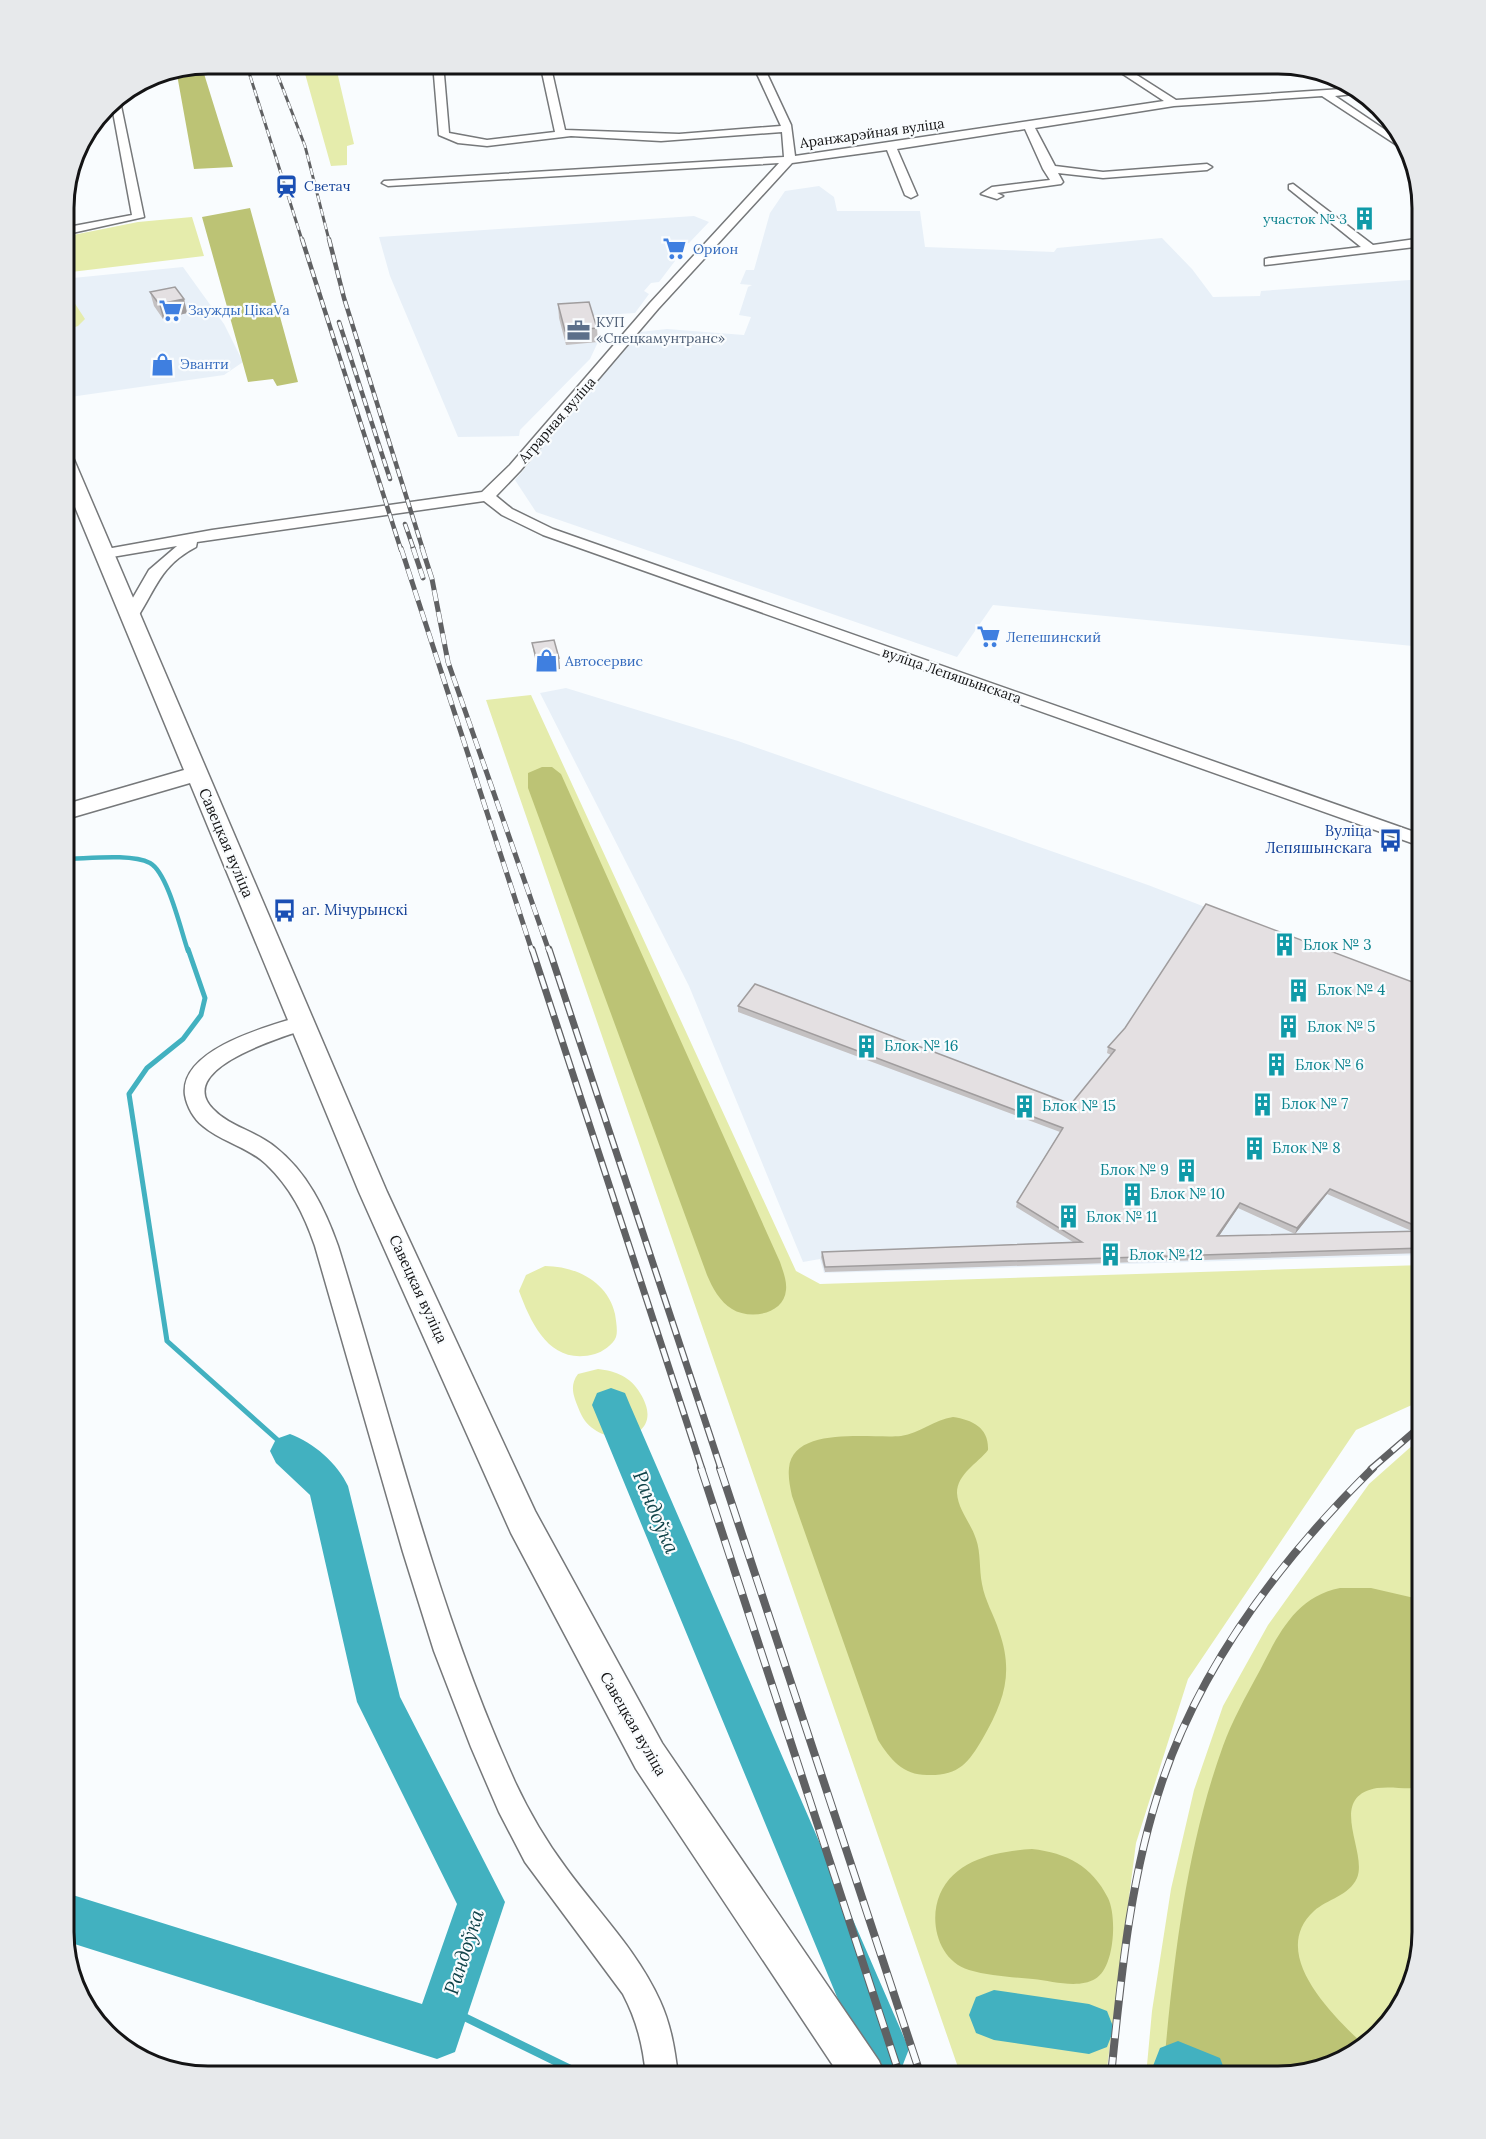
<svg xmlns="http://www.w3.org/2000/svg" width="1486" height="2139" font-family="Lora,serif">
	<rect width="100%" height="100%" fill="#f9fcfe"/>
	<path fill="#e8f0f8" d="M819,186L834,197L837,211H920L925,247L1054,252L1057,248L1162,238L1192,269L1213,297L1260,296L1261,291L1423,279V647L993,605L957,657L536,512L515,480L640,332L667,329L744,335L751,317L739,315L748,287L752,285L740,284L746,270H754L770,213L785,191Z
		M694,216L709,222L689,243L670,246V252H679L674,254L675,261L659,282L651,283L644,291L649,294L635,313L591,316L598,342L590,359L520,430L519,436L458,437L390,276L379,237Z
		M183,267L224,324L243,362L224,375L63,398V279Z
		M566,688L738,741L1148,885L1423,991V1255L824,1273L820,1259L803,1262L689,986L540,693Z"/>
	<path fill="#e5ecac" d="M302,63H335L354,144L347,146V165L331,166Z
		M192,217L204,256L63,273V237L138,222Z
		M63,292L70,296L85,319L78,326L63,331Z
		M531,695L796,1271L820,1284L1423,1265V1400L1356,1430L1188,1679L1136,1843L1106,2076H961L486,700Z
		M545,1266C576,1266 608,1282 615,1314C616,1321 618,1331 616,1337C613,1345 602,1352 595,1354C551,1366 532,1326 519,1291L526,1275Z
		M598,1369C616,1371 631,1377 640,1393C671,1442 597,1453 580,1412C575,1399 568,1387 578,1374Z
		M1423,1436V1932L1403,2004L1350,2057L1279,2076H1146L1152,2011L1171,1889L1194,1790L1223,1706L1268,1625L1369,1484Z"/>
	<path fill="#bcc375" d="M201,64L233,167L194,169L176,69Z
		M250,208L298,382L277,386L273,379L248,382L202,217Z
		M542,767H552L561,774L780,1262C783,1271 787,1281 786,1290C784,1315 749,1320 732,1309C720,1302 712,1287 707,1275L528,788V773Z
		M953,1417C973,1420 989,1428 988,1450C978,1463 957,1474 957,1493C958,1510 971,1523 976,1539C981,1553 979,1569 982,1584C985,1601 994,1615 999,1631C1014,1673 1004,1701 983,1738C968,1764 958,1776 927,1775C903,1775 890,1759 878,1740L792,1496C790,1487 788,1477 789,1468C793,1425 873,1439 901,1436C920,1433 934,1420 953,1417Z
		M1340,1588H1371L1423,1600V1787C1408,1790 1393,1786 1377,1788C1326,1797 1368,1852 1357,1878C1349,1896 1327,1899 1314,1911C1268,1953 1332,2015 1363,2044L1350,2057L1279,2076H1163C1173,1965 1185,1851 1223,1746C1232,1721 1246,1696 1259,1672C1278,1635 1295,1597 1340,1588Z
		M1032,1849C1067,1853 1092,1866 1108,1898C1117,1916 1115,1968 1095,1979C1078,1989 1052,1981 1033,1979C1012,1977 989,1976 969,1970C939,1961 928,1922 940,1894C955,1859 998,1851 1032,1849Z"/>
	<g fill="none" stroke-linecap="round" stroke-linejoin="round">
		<path stroke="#42b1c0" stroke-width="4.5" d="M63,859C86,859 130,853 150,863C168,873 181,931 188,951"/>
		<path stroke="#42b1c0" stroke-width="5" d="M188,949L205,998L201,1015L183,1039L147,1068L129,1094L167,1341L290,1451"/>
		<path stroke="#42b1c0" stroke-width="8" d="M446,2008L585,2076"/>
		<path fill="#42b1c0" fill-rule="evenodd" d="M611,1388L625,1393L630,1405L909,2049L902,2067L884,2074L866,2067L592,1405L597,1393Z
			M290,1434C313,1442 338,1464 348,1486L400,1697L505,1902L455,2052L437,2059L65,1941L63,1892L422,2004L457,1904L357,1702L310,1495L276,1463L270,1451L276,1439Z
			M994,1990L1089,2004L1107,2011L1114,2029L1107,2047L1089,2054L994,2040L976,2033L969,2015L976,1997Z
			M1178,2041L1220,2058L1227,2076H1157L1153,2066L1160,2048Z"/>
		<defs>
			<path id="minor" d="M433,63H443L449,133L487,140L555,132L540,63H550L565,130L679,134L781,126L752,63H762L791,125L795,156L1164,101L1106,63H1118L1176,100L1357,88L1362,93L1335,96L1406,144L1409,153L1322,96L1174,106L1035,128L1055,166L1103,172L1207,164L1212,167L1207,170L1103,178L1058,173L1063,182L1061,184L997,193L1003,196L997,199L981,194L992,187L1050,180L1043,169L1025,129L897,149L917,195L911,198L905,195L887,150L792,163L658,309L520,471L496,496L512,509L553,529L1423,835V847L543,535L502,515L484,501L197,542L196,547C160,566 157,587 137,618H125L123,615L149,570L177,546L106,558L98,553L101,550L212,530L482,492L510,465L650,303L779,163L388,186L382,183L384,181L784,157L782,132L661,141L571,136L487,146L458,143L439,135Z
				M119,96L144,217L63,235V228L132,215L111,101Z
				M1293,184L1373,245L1423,238V246L1265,265V259L1269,258L1361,247L1289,189V185Z
				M302,1016L309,1018L312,1023L309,1028C286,1036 173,1068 213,1109C230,1127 256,1131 275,1147C307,1172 325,1209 338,1246C394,1426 437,1610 515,1782C529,1812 546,1841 566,1868C598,1912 637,1950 660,2001C671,2025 675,2050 678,2076H646C643,2045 637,2021 623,1994L525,1862L499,1812L471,1747L434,1651L403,1552L315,1246C304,1214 291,1188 266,1164C248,1147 222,1142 203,1126C194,1119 187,1107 185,1095C179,1049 269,1026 302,1016Z"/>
			<path id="major" d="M63,450L72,455L387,1192L535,1511L662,1743L879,2061L885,2076H840L636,1769L511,1533L359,1192L190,783L63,820V805L184,770L63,478Z"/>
		</defs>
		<use href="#minor" stroke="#76787a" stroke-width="3"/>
		<use href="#major" stroke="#76787a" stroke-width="3"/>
		<use href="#minor" fill="#fff" fill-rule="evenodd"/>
		<use href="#major" fill="#fff" fill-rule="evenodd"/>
		<defs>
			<path id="rail-far4" d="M246,63L302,240
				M273,63L305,146L329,240"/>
			<path id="rail-far3" d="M302,239L401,550
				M329,239L344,298L423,550
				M339,322L390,479
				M405,524L414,550"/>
			<path id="rail-far2" d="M401,548L532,951
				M413,548L423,578
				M422,548L432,579L448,662L549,951"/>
			<path id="rail-far1" d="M532,949L702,1469
				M549,949L721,1469
				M1371,1469L1423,1424"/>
			<path id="rail" d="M701,1468L900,2076
				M720,1468L921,2076
				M1111,2076C1121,1977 1130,1876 1162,1782C1202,1662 1284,1556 1373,1468"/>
		</defs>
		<use href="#rail-far4" stroke="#606163" stroke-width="3"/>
		<use href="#rail-far3" stroke="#606163" stroke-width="4.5"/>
		<use href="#rail-far2" stroke="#606163" stroke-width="5"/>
		<use href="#rail-far1" stroke="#606163" stroke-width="7"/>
		<use href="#rail" stroke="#606163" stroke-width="8"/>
		<use href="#rail-far4" stroke="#f9fcfe" stroke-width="2" stroke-dasharray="7" stroke-linecap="butt"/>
		<use href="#rail-far3" stroke="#f9fcfe" stroke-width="3" stroke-dasharray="8" stroke-linecap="butt"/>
		<use href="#rail-far2" stroke="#f9fcfe" stroke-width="4" stroke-dasharray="11" stroke-linecap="butt"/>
		<use href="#rail-far1" stroke="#f9fcfe" stroke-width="4.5" stroke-dasharray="14" stroke-linecap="butt"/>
		<use href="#rail" stroke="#f9fcfe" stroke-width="6" stroke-dasharray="19" stroke-linecap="butt"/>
	</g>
	<path fill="#c4c1c2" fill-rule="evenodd" d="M150,292L184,299L187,313L163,319L154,306Z
		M558,304L597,328L598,342L566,345L559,318Z
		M532,643L559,658L560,669L538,672L534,654Z
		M1423,986V1253L825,1272L821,1257L822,1252L1073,1242L1016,1207L1017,1202L1060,1132L738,1012V1006L1071,1104L1111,1055L1107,1053L1108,1047ZM1327,1194L1414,1232L1219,1236L1238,1208L1295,1234Z"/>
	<path fill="#a09d9e" d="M184,299L187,313L163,319L159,304Z
		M559,658L560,669L538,672L537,661Z
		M1330,1189L1327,1194L1295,1234L1297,1228Z
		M1240,1203L1238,1208L1215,1242L1217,1236Z"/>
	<path fill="#e4e0e2" stroke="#a09d9e" stroke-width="1.5" d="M175,287L184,299L159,304L150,292Z
		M589,302L597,328L565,331L558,304Z
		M554,640L559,658L537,661L532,643Z
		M1206,904L1423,986V1229L1330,1189L1297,1228L1240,1203L1217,1236L1423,1231V1248L825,1267L822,1252L1082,1242L1017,1202L1063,1128L738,1006L755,984L1071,1104L1115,1050L1108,1047L1125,1028Z"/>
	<defs>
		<symbol id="station-bare" viewBox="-9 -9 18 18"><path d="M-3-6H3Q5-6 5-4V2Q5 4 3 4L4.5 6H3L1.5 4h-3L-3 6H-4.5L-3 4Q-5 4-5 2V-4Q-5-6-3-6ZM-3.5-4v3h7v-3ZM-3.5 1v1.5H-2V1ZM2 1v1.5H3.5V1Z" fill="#1a4fb4" stroke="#f9fcfe" stroke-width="2.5" paint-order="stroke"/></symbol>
		<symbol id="building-bare" viewBox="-9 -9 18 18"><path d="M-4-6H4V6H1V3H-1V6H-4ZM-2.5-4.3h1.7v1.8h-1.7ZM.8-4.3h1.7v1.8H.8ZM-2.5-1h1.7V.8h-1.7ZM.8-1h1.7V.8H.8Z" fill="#0f9aa8" stroke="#f9fcfe" stroke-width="2.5" paint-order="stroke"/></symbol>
		<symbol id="supermarket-bare" viewBox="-9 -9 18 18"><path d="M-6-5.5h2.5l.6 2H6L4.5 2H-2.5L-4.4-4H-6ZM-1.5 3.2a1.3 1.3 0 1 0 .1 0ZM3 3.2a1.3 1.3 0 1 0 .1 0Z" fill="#3f7fe0" stroke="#f9fcfe" stroke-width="2.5" paint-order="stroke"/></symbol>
		<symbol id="office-bare" viewBox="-9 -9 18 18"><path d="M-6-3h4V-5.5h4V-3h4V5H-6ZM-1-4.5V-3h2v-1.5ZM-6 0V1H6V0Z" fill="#5c6f8a" stroke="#f9fcfe" stroke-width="2.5" paint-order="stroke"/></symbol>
		<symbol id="shop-bare" viewBox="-9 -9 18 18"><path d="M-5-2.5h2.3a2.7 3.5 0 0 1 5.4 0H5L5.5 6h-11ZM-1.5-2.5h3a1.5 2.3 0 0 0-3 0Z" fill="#3f7fe0" stroke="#f9fcfe" stroke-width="2.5" paint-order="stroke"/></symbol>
		<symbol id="bus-bare" viewBox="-9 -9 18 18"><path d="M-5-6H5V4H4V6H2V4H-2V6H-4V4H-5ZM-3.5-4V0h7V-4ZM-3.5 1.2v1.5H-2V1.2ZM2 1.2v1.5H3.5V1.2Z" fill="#1a4fb4" stroke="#f9fcfe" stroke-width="2.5" paint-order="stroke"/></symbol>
	</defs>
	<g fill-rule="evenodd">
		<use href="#station-bare" x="270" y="170" width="33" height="33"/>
		<use href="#building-bare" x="1348" y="202" width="33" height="33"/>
		<use href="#supermarket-bare" x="658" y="232" width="33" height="33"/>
		<use href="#supermarket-bare" x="154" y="294" width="33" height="33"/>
		<use href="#office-bare" x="562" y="314" width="33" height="33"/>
		<use href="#shop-bare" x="146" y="348" width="33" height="33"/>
		<use href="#supermarket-bare" x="972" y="620" width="33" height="33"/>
		<use href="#shop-bare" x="530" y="644" width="33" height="33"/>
		<use href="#bus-bare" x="1374" y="824" width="33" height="33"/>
		<use href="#bus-bare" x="268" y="894" width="33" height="33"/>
		<use href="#building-bare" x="1268" y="928" width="33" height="33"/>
		<use href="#building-bare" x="1282" y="974" width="33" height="33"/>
		<use href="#building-bare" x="1272" y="1010" width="33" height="33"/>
		<use href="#building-bare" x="850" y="1030" width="33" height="33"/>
		<use href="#building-bare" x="1260" y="1048" width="33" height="33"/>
		<use href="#building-bare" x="1246" y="1088" width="33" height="33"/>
		<use href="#building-bare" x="1008" y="1090" width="33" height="33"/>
		<use href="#building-bare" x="1238" y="1132" width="33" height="33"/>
		<use href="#building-bare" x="1170" y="1154" width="33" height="33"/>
		<use href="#building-bare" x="1116" y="1178" width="33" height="33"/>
		<use href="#building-bare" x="1052" y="1200" width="33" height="33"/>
		<use href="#building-bare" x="1094" y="1238" width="33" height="33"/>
	</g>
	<g text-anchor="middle" stroke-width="4.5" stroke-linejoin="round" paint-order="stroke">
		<g font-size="14" fill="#141415" stroke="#f9fcfe">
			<text transform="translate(872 133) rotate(-8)" y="5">Аранжарэйная вуліца</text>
			<text transform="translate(557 420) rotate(-49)" y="5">Аграрная вуліца</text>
			<text transform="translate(952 675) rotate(19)" y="5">вуліца Лепяшынскага</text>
		</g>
		<g font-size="14" fill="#164399" stroke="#f9fcfe" text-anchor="start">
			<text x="304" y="191">Светач</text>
		</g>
		<g font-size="14" fill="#0d838f" stroke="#f9fcfe" text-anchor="end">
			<text x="1347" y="224">участок № 3</text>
		</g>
		<g font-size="14" fill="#366cbe" stroke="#f9fcfe" text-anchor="start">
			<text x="693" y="254">Орион</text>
			<text x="188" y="315">Заужды ЦікаVа</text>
			<text x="180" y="369">Эванти</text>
			<text x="1006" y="642">Лепешинский</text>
			<text x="565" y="666">Автосервис</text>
		</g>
		<g font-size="14" fill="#4e5e75" stroke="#f9fcfe" text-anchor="start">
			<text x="596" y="327">КУП<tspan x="596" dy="16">«Спецкамунтранс»</tspan></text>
		</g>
		<g font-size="15" fill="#164399" stroke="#f9fcfe" text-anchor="end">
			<text x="1372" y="836">Вуліца<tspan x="1372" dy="17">Лепяшынскага</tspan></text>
			<text x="302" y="915" text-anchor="start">аг. Мічурынскі</text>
		</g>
		<g font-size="15" fill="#141415" stroke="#f9fcfe">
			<text transform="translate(226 843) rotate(67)" y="5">Савецкая вуліца</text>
			<text transform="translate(418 1289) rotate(65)" y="5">Савецкая вуліца</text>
			<text transform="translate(633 1724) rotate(60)" y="5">Савецкая вуліца</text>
		</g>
		<g font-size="15" fill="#0d838f" stroke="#f9fcfe" text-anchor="start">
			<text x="1303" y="950">Блок № 3</text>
			<text x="1317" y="995">Блок № 4</text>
			<text x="1307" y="1032">Блок № 5</text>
			<text x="884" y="1051">Блок № 16</text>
			<text x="1295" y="1070">Блок № 6</text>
			<text x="1281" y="1109">Блок № 7</text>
			<text x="1042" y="1111">Блок № 15</text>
			<text x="1272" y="1153">Блок № 8</text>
			<text x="1169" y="1175" text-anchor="end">Блок № 9</text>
			<text x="1150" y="1199">Блок № 10</text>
			<text x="1086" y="1222">Блок № 11</text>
			<text x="1129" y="1260">Блок № 12</text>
		</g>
		<g font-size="20" font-style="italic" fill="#104349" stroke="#f9fcfe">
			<text transform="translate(656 1512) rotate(67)" y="7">Рандоўка</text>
			<text transform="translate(464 1952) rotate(-72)" y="7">Рандоўка</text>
		</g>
	</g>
	<path d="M0 0H1486V2139H0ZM208 74H1278A134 134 0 0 1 1412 208V1932A134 134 0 0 1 1278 2066H208A134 134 0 0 1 74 1932V208A134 134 0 0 1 208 74Z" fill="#e7e9eb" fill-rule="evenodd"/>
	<path fill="none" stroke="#141415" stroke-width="3" d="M208 74H1278A134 134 0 0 1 1412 208V1932A134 134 0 0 1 1278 2066H208A134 134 0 0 1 74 1932V208A134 134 0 0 1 208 74Z"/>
</svg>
